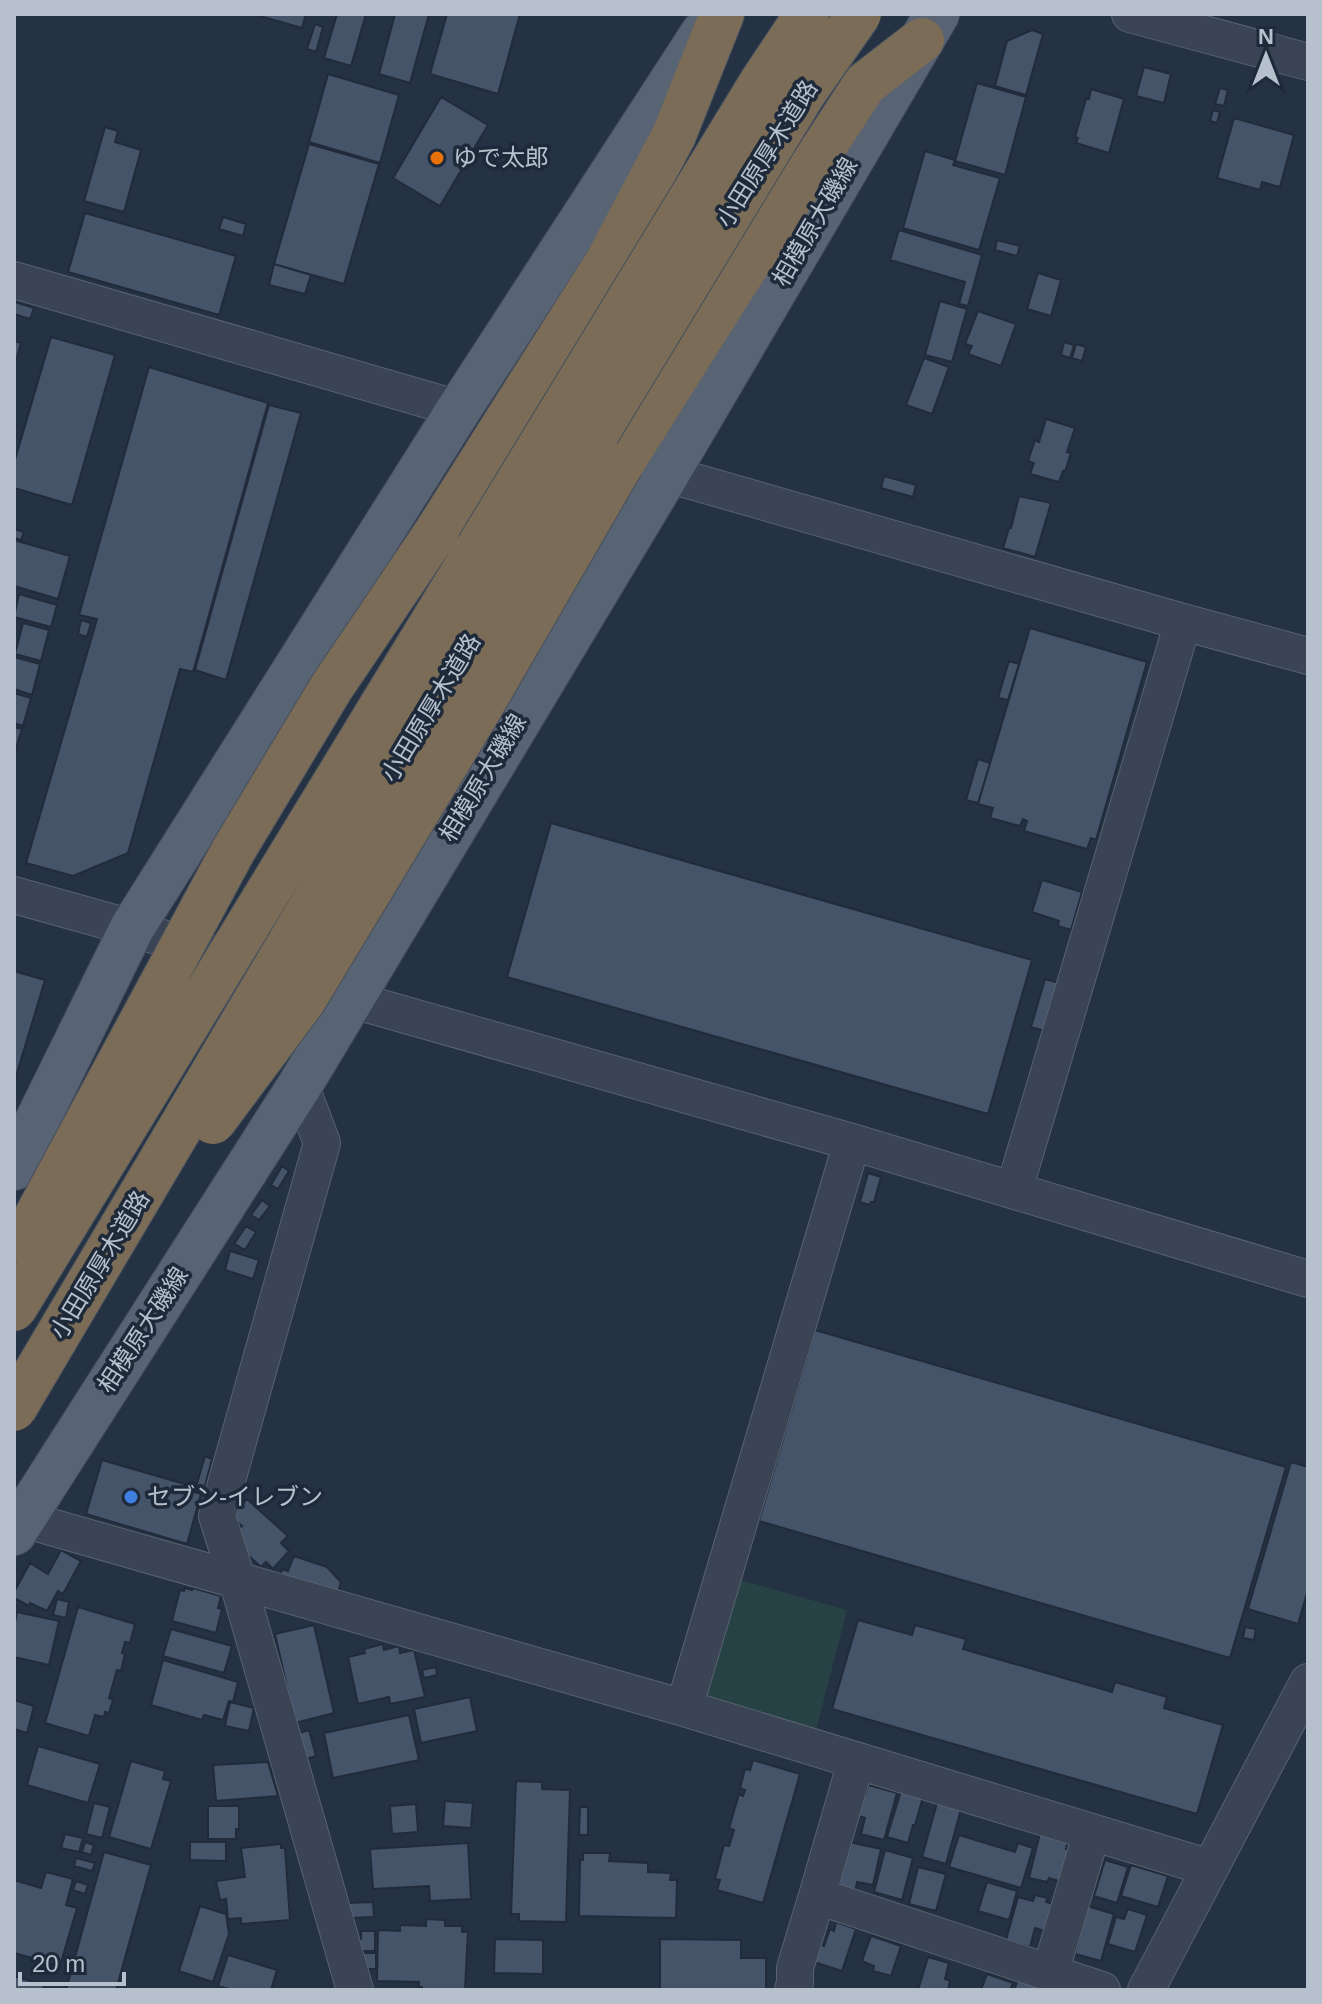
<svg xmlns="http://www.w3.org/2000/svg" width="1322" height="2004" font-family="Arial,'Noto Sans JP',sans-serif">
	<rect width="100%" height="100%" fill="#253244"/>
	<path fill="#274245" d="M734,1578L847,1610L815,1734L704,1697Z"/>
	<path fill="#465469" stroke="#212b3b" stroke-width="2" d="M253,14H306L302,28Z
		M337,14H366L351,66L324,58Z
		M395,14H429L410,83L379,74Z
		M447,14H520L498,94L430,74Z
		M315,24L323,27L316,52L307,49Z
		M1032,30L1043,34L1026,95L995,86L1007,41Z
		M1144,67L1171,74L1164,103L1136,96Z
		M328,74L399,95L380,163L309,142Z
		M977,83L1026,97L1005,175L955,161Z
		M1220,88L1228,90L1224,106L1215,104Z
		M1091,89L1124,99L1109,153L1076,143L1078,138L1075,137L1086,99H1089Z
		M441,97L488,125L440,206L393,178Z
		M1213,110L1220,112L1217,123L1210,121Z
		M1234,118L1294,135L1280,187L1262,182L1260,190L1217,178Z
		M105,127L118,131L115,142L141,150L124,212L84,201Z
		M309,144L379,164L344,284L274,264Z
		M925,151L955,160L953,165L1000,178L979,250L903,228Z
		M85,213L236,256L219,315L68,272Z
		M223,217L246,224L243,236L219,229Z
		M899,230L982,255L968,306L959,304L965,282L890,260Z
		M997,240L1020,246L1017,256L995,250Z
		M274,264L311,275L305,294L269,285Z
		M1038,273L1061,280L1051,316L1027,309Z
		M940,301L967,309L952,362L925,355Z
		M15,302L34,308L30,319L14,314Z
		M978,311L1016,324L1001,366L968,354L972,346L965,344Z
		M51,337L115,355L72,505L14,488V463Z
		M14,341L21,343L14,368Z
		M1064,342L1074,345L1070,358L1061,355Z
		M1076,344L1086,347L1082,361L1072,358Z
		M924,358L949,367L932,414L906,405Z
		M149,367L268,403L193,672L180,669L128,853L73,876L26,863L97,619L79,615Z
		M269,405L301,413L226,680L195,670Z
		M1046,419L1075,428L1067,452L1071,453L1065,472L1063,471L1059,482L1030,474L1034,463L1028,461L1035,440L1039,442Z
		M884,476L916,485L913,497L881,488Z
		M1019,496L1051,503L1035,557L1003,548L1009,528H1011Z
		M14,529L24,532L21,540L14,538Z
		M14,540L70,556L58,599L14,586Z
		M19,594L57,605L51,627L14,617Z
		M81,620L91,623L87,637L78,634Z
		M23,623L49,630L41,661L15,654Z
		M1030,628L1147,662L1096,840L1091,838L1087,849L1024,831L1027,821L1023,819L1020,826L990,818L993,808L978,804Z
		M14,657L40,664L32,695L14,689Z
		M1009,661L1019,664L1008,700L998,698Z
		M14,693L31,698L23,726L14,723Z
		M14,727L22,729L14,755Z
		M978,759L990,763L978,803L966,800Z
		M551,823L1032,960L988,1114L507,977Z
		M1042,880L1082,892L1071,930L1058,926L1059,921L1032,912Z
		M14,971L45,980L14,1083Z
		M1045,979L1059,983L1045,1031L1031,1027Z
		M282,1166L289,1171L278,1189L271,1185Z
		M868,1173L881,1177L874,1202H871L870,1205L860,1202Z
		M262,1200L270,1206L259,1220L251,1215Z
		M246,1226L256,1232L245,1250L234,1244Z
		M230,1251L259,1260L253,1279L225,1270Z
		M815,1330L1286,1467L1230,1658L759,1521Z
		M205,1456L212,1459L204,1490L196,1487Z
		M102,1460L188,1485L187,1490L201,1494L187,1544L86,1514Z
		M1291,1462L1308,1467V1590L1298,1624L1248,1609Z
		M247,1499L288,1536L281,1543L289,1551L273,1569L266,1562L261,1567L230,1539L242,1526L231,1516Z
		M61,1550L81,1561L63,1594L58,1591L47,1611L30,1603L29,1606L14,1598V1592L30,1563L48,1574Z
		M294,1556L327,1567L341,1582L335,1602L279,1583L282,1569L288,1571Z
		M185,1588L192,1590L193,1588L221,1596L218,1608L222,1609L216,1633L172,1621L180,1590L184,1591Z
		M57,1599L69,1602L66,1618L53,1615Z
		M78,1607L135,1624L130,1643L125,1642L122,1653L125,1654L121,1671L117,1670L109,1698L113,1700L109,1713L105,1712L104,1717L95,1715L89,1736L45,1723Z
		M17,1612L59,1621L49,1665L14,1657V1626Z
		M858,1620L912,1635L915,1625L966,1639L963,1649L1112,1692L1115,1682L1167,1697L1164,1708L1223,1725L1197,1814L832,1709Z
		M314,1625L334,1713L295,1723L275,1634Z
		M1245,1627L1256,1629L1254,1640L1243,1638Z
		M171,1629L232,1646L224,1673L163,1656Z
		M383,1644L384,1650L399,1646L400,1653L414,1650L425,1697L390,1704L389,1697L358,1704L348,1657L365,1653L364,1649Z
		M163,1660L238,1682L233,1702L229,1701L223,1720L204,1715L202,1720L151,1705Z
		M436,1667L437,1675L424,1678L422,1670Z
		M470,1697L477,1731L421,1743L414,1709Z
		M14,1700L34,1706L27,1733L14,1729Z
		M230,1702L254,1708L249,1731L225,1726Z
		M409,1715L419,1760L333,1778L324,1733Z
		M309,1730L316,1756L303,1760L296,1734Z
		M38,1746L100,1764L88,1803L27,1785Z
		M753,1760L800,1774L763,1903L717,1890L720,1880L715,1879L724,1845L729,1846L734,1830L729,1828L739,1794L743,1796L745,1790L740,1788L745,1769L750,1770Z
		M131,1761L165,1771L163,1779L171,1781L151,1849L109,1837Z
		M268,1762L278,1796L216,1801L213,1765Z
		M516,1781L542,1782V1789L570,1790L566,1922L519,1921V1914H511Z
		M868,1785L897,1793L884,1840L861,1834L865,1818L852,1814L858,1792L866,1794Z
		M901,1791L923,1797L915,1825H913L908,1843L887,1837Z
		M445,1801L473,1803L471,1828L443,1826Z
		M94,1803L110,1807L102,1838L86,1834Z
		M937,1803L961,1809L946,1864L922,1857Z
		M416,1804L418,1832L392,1834L390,1806Z
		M208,1806H239V1829H236V1839H208Z
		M580,1807H588V1835H579Z
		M1040,1833L1068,1841L1066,1849L1071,1850L1062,1882L1049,1878L1047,1882L1029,1878Z
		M65,1834L83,1838L79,1852L61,1848Z
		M959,1835L1015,1852L1018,1843L1033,1848L1021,1888L949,1867Z
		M85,1842L94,1845L91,1855L82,1852Z
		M190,1842H226V1861L190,1860Z
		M849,1842L881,1849L873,1885L857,1882L855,1893L838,1889Z
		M468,1843L471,1899L430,1901L429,1886L373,1889L370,1849Z
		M281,1844V1848H285L290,1920L241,1924V1918L228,1919L226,1899L220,1900L216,1881L245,1877L241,1848Z
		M885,1850L913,1858L902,1900L874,1892Z
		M104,1852L151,1865L116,1990H66Z
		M583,1853H610L609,1861L648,1863V1872L671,1873L670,1880H677L676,1918L579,1916L580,1860H583Z
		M76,1858L95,1863L92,1871L74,1866Z
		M1105,1860L1128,1867L1117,1903L1094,1896Z
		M1131,1865L1168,1876L1158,1907L1121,1896Z
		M918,1867L946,1874L936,1911L909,1904Z
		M46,1872L73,1879L66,1905L77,1908L60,1966L14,1953V1880L41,1888Z
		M76,1881L88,1885L85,1894L73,1890Z
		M987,1882L1017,1891L1009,1920L978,1911Z
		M1035,1895L1048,1898L1046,1902L1056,1905L1048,1932L1035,1928L1030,1947L1006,1940L1018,1897L1033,1901Z
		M373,1902L374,1917L348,1918V1903Z
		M200,1906L226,1914L229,1934L213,1982L179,1971Z
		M1087,1906L1114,1914L1101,1961L1075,1954Z
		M1128,1909L1147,1915L1135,1952L1108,1944L1116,1917L1124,1919Z
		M426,1919L445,1920V1926H462V1932H468L465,1990H422V1987H419V1982L377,1981L378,1930L400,1931V1925L426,1926Z
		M836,1922L856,1929L842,1971L808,1960L814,1943L824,1946L830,1929L834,1931Z
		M361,1931H375V1951H355V1939H361Z
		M871,1936L901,1946L891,1976L873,1971L874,1966L862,1961Z
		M495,1939L543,1940V1974L494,1973Z
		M660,1939L741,1940V1958H766V1990H660Z
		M362,1953H376V1969H362Z
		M228,1955L277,1970L271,1990H233L218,1986Z
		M928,1957L949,1963L945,1979L950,1981L948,1990H918Z
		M987,1974L1013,1983L1010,1990H981Z
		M14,1976L44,1985L43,1990H14Z
		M1018,1980L1041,1988L1040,1990H1014Z"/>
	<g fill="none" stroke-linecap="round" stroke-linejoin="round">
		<defs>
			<path id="minor" d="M1130,14L1308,62
				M14,280L459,409
				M667,474L1183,622L1308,656
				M14,895L132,928L253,968
				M325,992L852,1142L1308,1279
				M300,1085L322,1143L217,1516L237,1579L355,1990
				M1014,1190L1183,622
				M23,1519L684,1708L1210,1868
				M684,1708L852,1142
				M856,1762L817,1896L1102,1990
				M1050,1973L1092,1832
				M793,1990L795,1983V1968L817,1896
				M1146,1990L1308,1682"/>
			<path id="major" d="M14,1168L132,928L459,409L703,33
				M14,1533L300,1085L667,474L937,14"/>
			<path id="highway" d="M621,465L731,290L865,84L922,40
				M437,531L607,262L674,135L722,14"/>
		</defs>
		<use href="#minor" stroke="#586271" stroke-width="38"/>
		<use href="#major" stroke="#444d5d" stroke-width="46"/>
		<use href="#highway" stroke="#454f5e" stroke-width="46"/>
		<use href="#minor" stroke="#3a4454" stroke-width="36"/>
		<use href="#major" stroke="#586374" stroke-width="44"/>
		<use href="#highway" stroke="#7a6c56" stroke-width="44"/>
		<defs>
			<path id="highway-bridge" d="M213,1122L304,1000L476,715L621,465
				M23,1241L233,851L331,688L437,531
				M14,1309L761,83L807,14
				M14,1409L367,812L803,94L859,14"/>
		</defs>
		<use href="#highway-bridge" stroke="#454f5e" stroke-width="46" stroke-linecap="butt"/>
		<use href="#highway-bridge" stroke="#7a6c56" stroke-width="44"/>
	</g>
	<circle fill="#e8710a" stroke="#1e2939" stroke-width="3" cx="437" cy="158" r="8"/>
	<circle fill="#3f7fe0" stroke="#1e2939" stroke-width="3" cx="131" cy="1497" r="8"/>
	<g text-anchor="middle" stroke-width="7" stroke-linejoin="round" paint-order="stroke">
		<g font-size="24" fill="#b7c0cd" stroke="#1e2939">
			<text transform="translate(767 154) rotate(-58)" y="8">小田原厚木道路</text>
			<text transform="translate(815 222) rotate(-60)" y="8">相模原大磯線</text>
			<text transform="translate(431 708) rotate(-59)" y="8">小田原厚木道路</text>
			<text transform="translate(483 778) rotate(-59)" y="8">相模原大磯線</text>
			<text transform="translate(100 1265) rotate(-59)" y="8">小田原厚木道路</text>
			<text transform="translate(143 1330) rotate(-57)" y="8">相模原大磯線</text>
		</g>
		<g font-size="24" fill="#b7c0cd" stroke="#1e2939" text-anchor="start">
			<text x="453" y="166">ゆで太郎</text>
			<text x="147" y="1505">セブン-イレブン</text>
		</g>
	</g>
	<rect width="1322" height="2004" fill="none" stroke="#b7c0cd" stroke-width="32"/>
	<g transform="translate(1266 56)" stroke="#1e2939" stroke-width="6" paint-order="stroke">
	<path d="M0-6L14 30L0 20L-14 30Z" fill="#b7c0cd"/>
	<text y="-12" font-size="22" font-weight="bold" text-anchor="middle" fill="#b7c0cd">N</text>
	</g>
	<path d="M20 1972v12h104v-12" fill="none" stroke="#b7c0cd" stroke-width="4"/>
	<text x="32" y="1972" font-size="24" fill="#b7c0cd" stroke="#1e2939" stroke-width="6" paint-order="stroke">20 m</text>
</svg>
